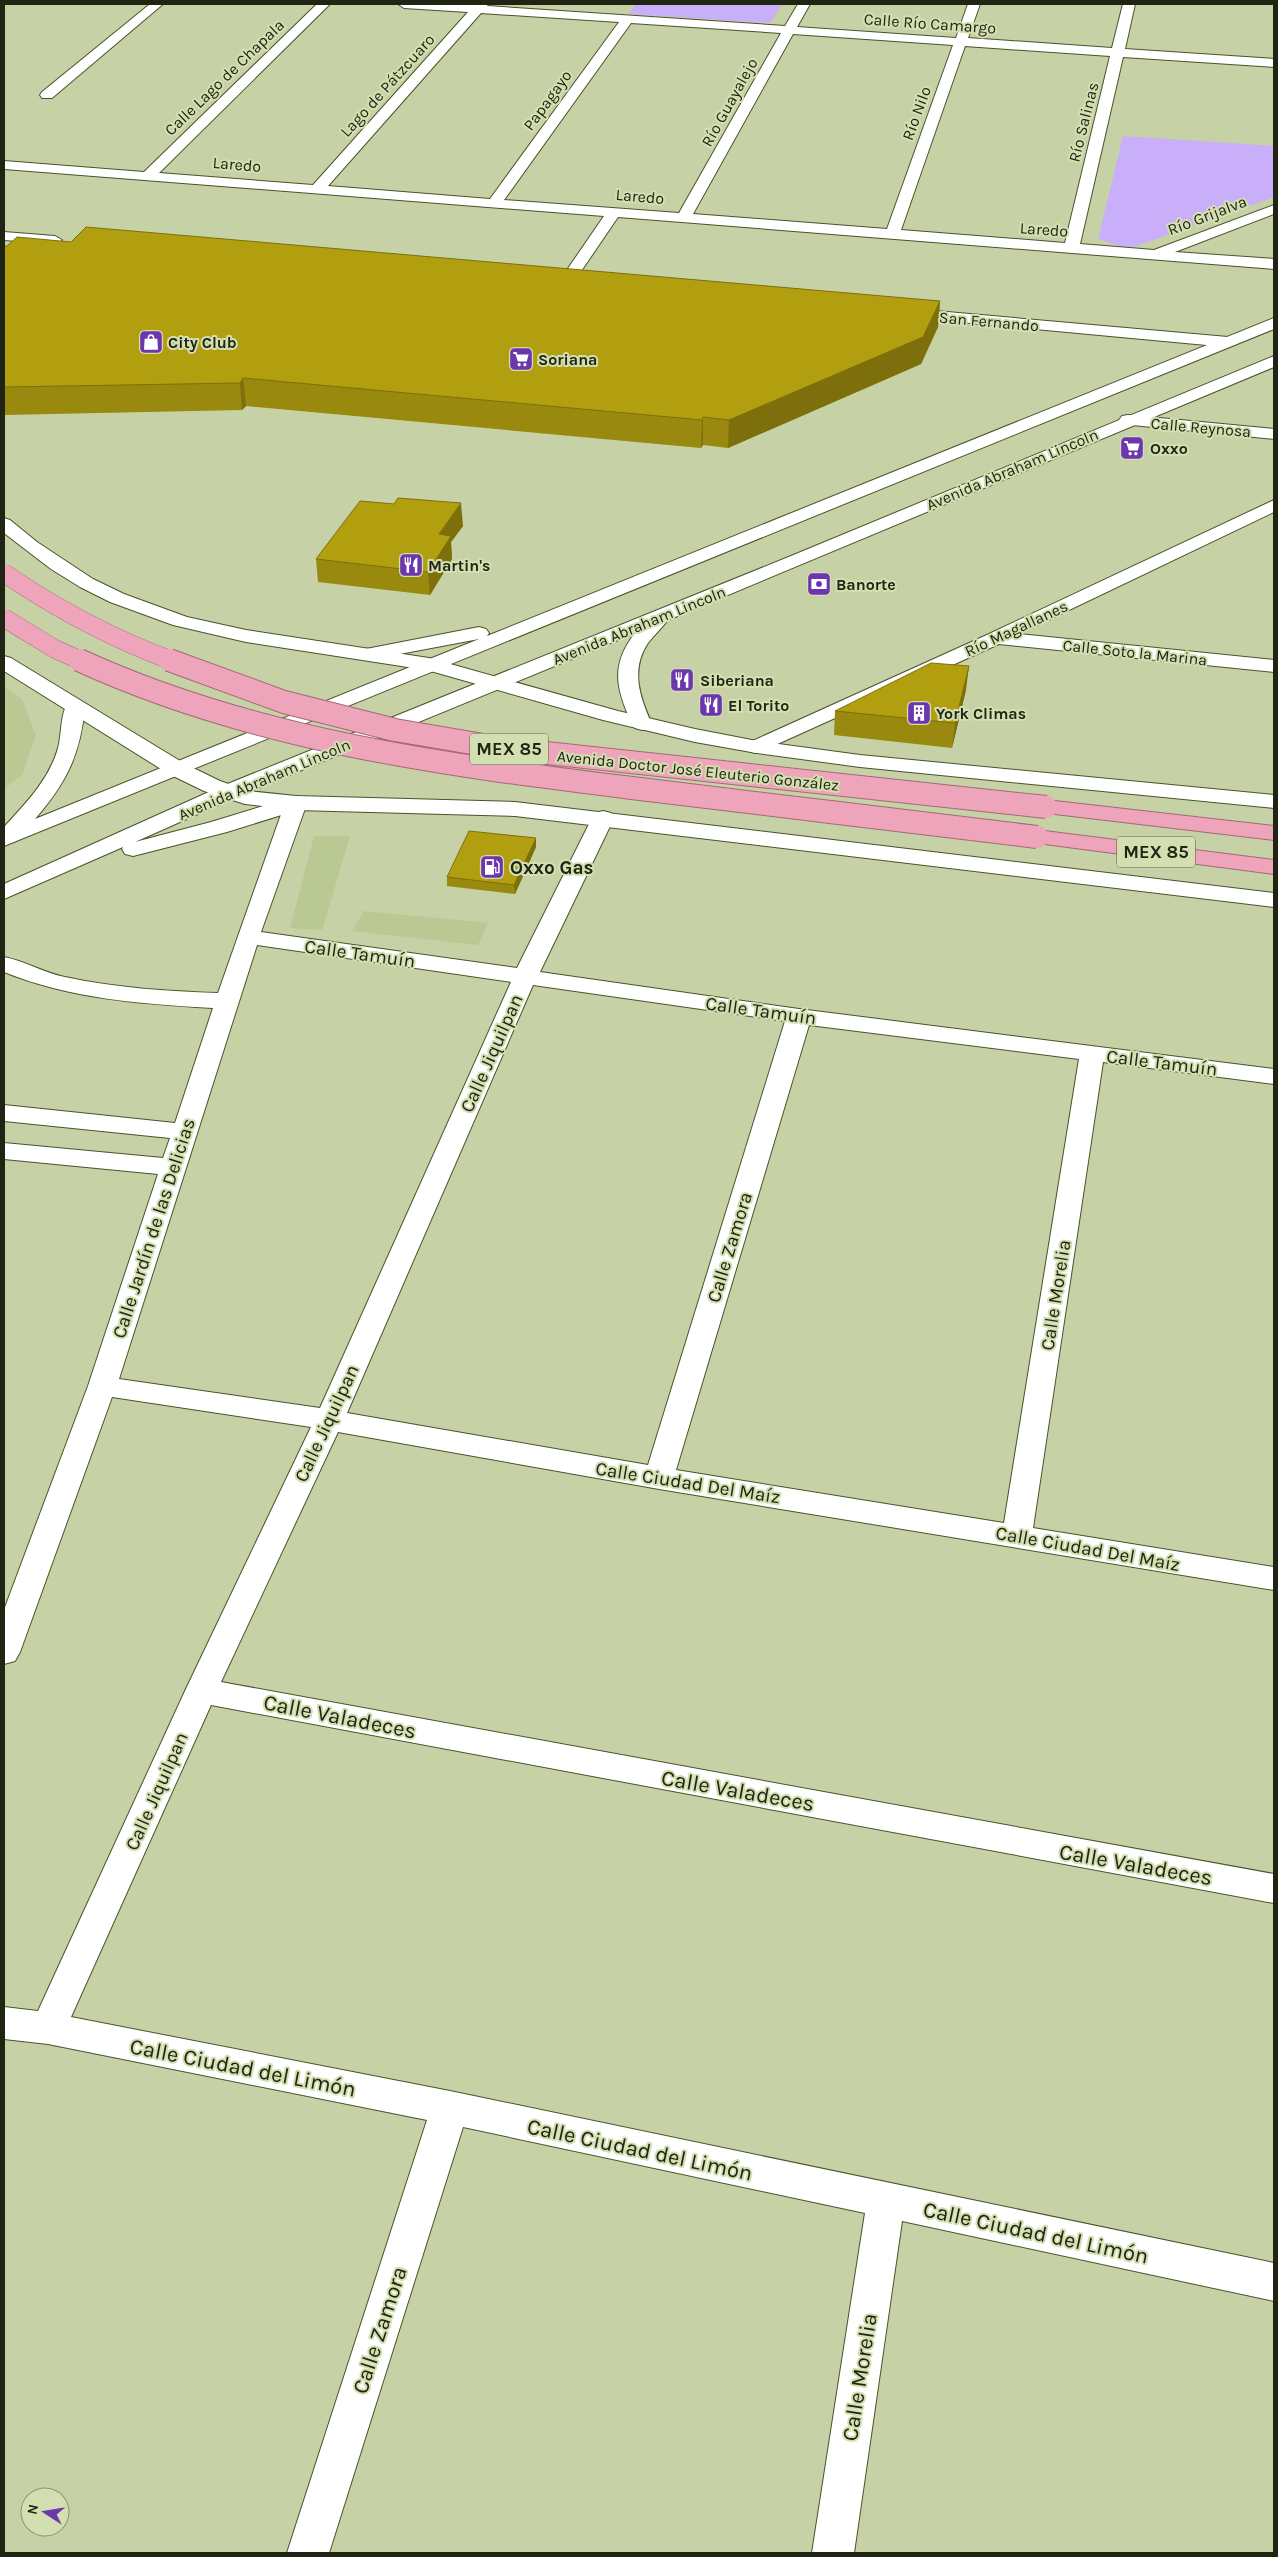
<svg xmlns="http://www.w3.org/2000/svg" width="1278" height="2557" font-family="Karla,sans-serif">
	<rect width="100%" height="100%" fill="#c6d2a5"/>
	<path fill="#bac893" d="M4,687L22,699L36,735L22,775L4,789Z
		M314,836H350L322,930L290,928Z
		M364,911L488,923L478,945L352,931Z"/>
	<path fill="#c9aef9" d="M636,4H782L771,22L767,23L628,14Z
		M1123,136L1274,146V197L1128,249L1098,239Z"/>
	<g fill="none" stroke-linecap="round" stroke-linejoin="round">
		<defs>
			<path id="minor" d="M150,4H163L52,98H42L40,95L42,92Z
				M317,4H330L159,173L313,185L468,12L404,8L398,4H488L487,6L785,26L798,4H810L797,27L956,38L968,4H980L968,38L1112,48L1123,4H1135L1125,49L1274,59V67L1123,57L1080,244L1154,250L1274,205V214L1175,252L1274,259V269L618,217L571,286L566,288L558,283L604,216L4,169V161L144,172ZM481,13L619,22L490,199L328,186ZM631,23L781,33L679,213L504,200ZM793,34L953,45L887,229L693,214ZM965,46L1110,56L1065,243L901,230Z
				M4,232L55,236L62,240L55,244L4,240Z
				M902,308L1228,337L1236,342L1228,347L896,316L894,313L896,310Z
				M1128,415L1274,429V439L1122,424L1119,420L1122,416Z
				M1274,500V512L1019,634L1274,660V672L999,644L762,751L755,753L748,751L744,747L748,743L989,634Z
				M296,796L304,798L307,803L261,932L517,968L592,818L595,813L603,811L611,813L614,818L540,972L799,1009L1274,1069V1084L1103,1062L1033,1528L1274,1567V1590L659,1489L338,1432L221,1682L1274,1874V1903L211,1705L71,2017L450,2091L1274,2263V2301L902,2221L854,2553H812L865,2213L463,2127L329,2553H287L427,2120L48,2044L4,2039V2007L38,2011L185,1691L311,1427L112,1397L20,1652L15,1661L4,1664V1610L88,1386L158,1174L4,1159V1143L163,1158L170,1138L4,1121V1105L175,1123L213,1008C142,1004 71,999 4,972V957C25,961 44,973 65,977C115,988 167,991 218,993L285,803L288,798ZM257,945L511,982L320,1408L119,1379ZM533,985L785,1021L648,1465L347,1413ZM809,1025L1079,1059L1004,1523L676,1470Z"/>
			<path id="tertiary" d="M4,518L10,520L37,542L93,579L124,594L187,617L246,630L429,658L618,711L695,729L757,741L860,755L1274,795V808L860,767L757,753L695,742L603,720L427,670L246,642L173,625L110,602L80,587L51,569L4,533Z
				M4,656L11,658L185,764L220,781L248,791L296,796L515,802L1274,893V907L515,816L296,810L245,804L204,791L169,774L4,671Z"/>
			<path id="secondary" d="M1274,318V329L4,846V827C26,803 49,780 58,748C62,734 60,714 68,703L75,701L82,703L85,707C80,755 67,782 35,819L479,639L373,659L366,657L363,653L366,649L479,627L486,629L489,633L487,636Z
				M1274,356V367L668,620C662,628 654,635 648,643C630,670 640,698 652,724L649,728L642,730L635,728L632,724C616,689 610,665 635,633L236,797L135,842L211,822L296,796L304,798L307,803L304,808L227,832L133,856L125,854L122,849L123,847L4,899V884L220,787L791,556Z"/>
			<path id="trunk" d="M1046,800L1274,826V840L1038,812L1035,807L1038,802Z
				M1037,830L1274,860V874L1029,842L1026,837L1029,832Z"/>
		</defs>
		<use href="#minor" stroke="#49532a" stroke-width="2"/>
		<use href="#tertiary" stroke="#49532a" stroke-width="2"/>
		<use href="#secondary" stroke="#49532a" stroke-width="2"/>
		<use href="#trunk" stroke="#a36975" stroke-width="2"/>
		<use href="#minor" fill="#fff" fill-rule="evenodd"/>
		<use href="#tertiary" fill="#fff" fill-rule="evenodd"/>
		<use href="#secondary" fill="#fff" fill-rule="evenodd"/>
		<use href="#trunk" fill="#eea4bb" fill-rule="evenodd"/>
		<defs>
			<path id="trunk-bridge-far1" d="M4,573C57,609 113,639 173,661
				M4,618L55,649L82,661"/>
			<path id="trunk-bridge" d="M79,660C253,740 444,765 632,788C767,804 902,821 1037,837
				M169,660L284,702L395,730L501,748L1046,807"/>
		</defs>
		<use href="#trunk-bridge-far1" stroke="#a36975" stroke-width="19" stroke-linecap="butt"/>
		<use href="#trunk-bridge" stroke="#a36975" stroke-width="24" stroke-linecap="butt"/>
		<use href="#trunk-bridge-far1" stroke="#eea4bb" stroke-width="18"/>
		<use href="#trunk-bridge" stroke="#eea4bb" stroke-width="22"/>
	</g>
	<path fill="#99890e" d="M4,246H7L940,301L938,327L921,364L728,448L703,445L701,448L246,406L242,410L4,415Z
		M463,526L451,542L452,559L430,595L318,582L316,559Z
		M966,690L952,748L834,735L835,711Z
		M536,847L515,894L447,886V877Z"/>
	<path fill="#7d6f0b" d="M940,301L938,327L921,364L728,448L729,420Z
		M243,378L246,406L242,410L240,383Z
		M703,417V445L701,448L702,420Z
		M461,503L463,526L451,542L452,559L430,595L428,572L439,534Z
		M969,666L966,690L952,748L955,723Z
		M536,838V847L515,894L514,885Z"/>
	<path fill="#b29f10" stroke="#7d6f0b" d="M86,227L940,301L923,337L729,420L703,417L702,420L243,378L240,383L4,387V246H7L17,237L71,242Z
		M398,498L461,503L439,534L451,536L428,572L316,559L360,501L394,504Z
		M931,663L969,666L955,723L835,711Z
		M469,831L536,838L514,885L447,877Z"/>
	<defs>
		<symbol id="shop-square" viewBox="-11 -11 22 22"><rect x="-9" y="-9" width="18" height="18" rx="4" fill="#6c36ad" stroke="#d3dfb1"/><path d="M-5-2.5h2.3a2.7 3.5 0 0 1 5.4 0H5L5.5 6h-11ZM-1.5-2.5h3a1.5 2.3 0 0 0-3 0Z" fill="#fff"/></symbol>
		<symbol id="supermarket-square" viewBox="-11 -11 22 22"><rect x="-9" y="-9" width="18" height="18" rx="4" fill="#6c36ad" stroke="#d3dfb1"/><path d="M-6-5.5h2.5l.6 2H6L4.5 2H-2.5L-4.4-4H-6ZM-1.5 3.2a1.3 1.3 0 1 0 .1 0ZM3 3.2a1.3 1.3 0 1 0 .1 0Z" fill="#fff"/></symbol>
		<symbol id="restaurant-square" viewBox="-11 -11 22 22"><rect x="-9" y="-9" width="18" height="18" rx="4" fill="#6c36ad" stroke="#d3dfb1"/><path d="M-5-6h1v4h1v-4h1v4h1v-4h1v5L-1.5 .5V6h-2V.5L-5-1ZM5-6V6H3V1.5H1.5Q1.5-4 5-6Z" fill="#fff"/></symbol>
		<symbol id="bank-square" viewBox="-11 -11 22 22"><rect x="-9" y="-9" width="18" height="18" rx="4" fill="#6c36ad" stroke="#d3dfb1"/><path d="M-6-4H6V4H-6ZM0-2.3a2.3 2.3 0 1 0 0 4.6a2.3 2.3 0 1 0 0-4.6Z" fill="#fff"/></symbol>
		<symbol id="building-square" viewBox="-11 -11 22 22"><rect x="-9" y="-9" width="18" height="18" rx="4" fill="#6c36ad" stroke="#d3dfb1"/><path d="M-4-6H4V6H1V3H-1V6H-4ZM-2.5-4.3h1.7v1.8h-1.7ZM.8-4.3h1.7v1.8H.8ZM-2.5-1h1.7V.8h-1.7ZM.8-1h1.7V.8H.8Z" fill="#fff"/></symbol>
		<symbol id="fuel-square" viewBox="-11 -11 22 22"><rect x="-9" y="-9" width="18" height="18" rx="4" fill="#6c36ad" stroke="#d3dfb1"/><path d="M-5.5-6h7V0h2V4h1.3V-2.5L3-4.5l.8-.8L6-3V5H2.5V1h-1V6h-7ZM-4.2-4.7v3.2H.2V-4.7Z" fill="#fff"/></symbol>
	</defs>
	<g fill-rule="evenodd">
		<use href="#shop-square" x="137" y="328" width="28" height="28"/>
		<use href="#supermarket-square" x="507" y="345" width="28" height="28"/>
		<use href="#supermarket-square" x="1118" y="434" width="28" height="28"/>
		<use href="#restaurant-square" x="397" y="551" width="28" height="28"/>
		<use href="#bank-square" x="805" y="570" width="28" height="28"/>
		<use href="#restaurant-square" x="668" y="666" width="28" height="28"/>
		<use href="#restaurant-square" x="697" y="691" width="28" height="28"/>
		<use href="#building-square" x="905" y="699" width="28" height="28"/>
		<use href="#fuel-square" x="478" y="853" width="28" height="28"/>
	</g>
	<g text-anchor="middle" stroke-width="4" stroke-linejoin="round" paint-order="stroke">
		<g font-size="16" fill="#202513" stroke="#d3dfb1">
			<text transform="translate(930 23) rotate(4)" y="6">Calle Río Camargo</text>
			<text transform="translate(224 77) rotate(-44)" y="6">Calle Lago de Chapala</text>
			<text transform="translate(387 85) rotate(-48)" y="6">Lago de Pátzcuaro</text>
			<text transform="translate(547 100) rotate(-54)" y="6">Papagayo</text>
			<text transform="translate(729 102) rotate(-61)" y="6">Río Guayalejo</text>
			<text transform="translate(916 113) rotate(-70)" y="6">Río Nilo</text>
			<text transform="translate(1083 122) rotate(-76)" y="6">Río Salinas</text>
			<text transform="translate(237 164) rotate(5)" y="6">Laredo</text>
			<text transform="translate(640 196) rotate(5)" y="6">Laredo</text>
			<text transform="translate(1207 215) rotate(-21)" y="6">Río Grijalva</text>
			<text transform="translate(1044 229) rotate(4)" y="6">Laredo</text>
			<text transform="translate(989 321) rotate(5)" y="6">San Fernando</text>
			<text transform="translate(1201 427) rotate(5)" y="6">Calle Reynosa</text>
			<text transform="translate(1012 469) rotate(-23)" y="6">Avenida Abraham Lincoln</text>
			<text transform="translate(639 625) rotate(-22)" y="6">Avenida Abraham Lincoln</text>
			<text transform="translate(1016 628) rotate(-25)" y="6">Río Magallanes</text>
			<text transform="translate(1135 652) rotate(6)" y="6">Calle Soto la Marina</text>
			<text transform="translate(698 770) rotate(6)" y="6">Avenida Doctor José Eleuterio González</text>
			<text transform="translate(264 779) rotate(-23)" y="6">Avenida Abraham Lincoln</text>
		</g>
		<g font-size="16" font-weight="bold" fill="#202513" stroke="#d3dfb1" text-anchor="start">
			<text x="168" y="348">City Club</text>
			<text x="538" y="365">Soriana</text>
			<text x="1150" y="454">Oxxo</text>
			<text x="428" y="571">Martin's</text>
			<text x="836" y="590">Banorte</text>
			<text x="700" y="686">Siberiana</text>
			<text x="728" y="711">El Torito</text>
			<text x="936" y="719">York Climas</text>
		</g>
		<g fill="#d3dfb1" stroke="#565d42" stroke-width="1">
			<rect x="470" y="733.5" width="78" height="31" rx="4"/>
			<rect x="1117" y="836.5" width="78" height="31" rx="4"/>
		</g>
		<g font-size="18" font-weight="bold" fill="#202513">
			<text x="509" y="755">MEX 85</text>
			<text x="1156" y="858">MEX 85</text>
		</g>
		<g font-size="19" font-weight="bold" fill="#202513" stroke="#d3dfb1" text-anchor="start">
			<text x="510" y="874">Oxxo Gas</text>
		</g>
		<g font-size="19" fill="#202513" stroke="#d3dfb1">
			<text transform="translate(360 953) rotate(8)" y="7">Calle Tamuín</text>
			<text transform="translate(761 1010) rotate(8)" y="7">Calle Tamuín</text>
			<text transform="translate(491 1053) rotate(-66)" y="7">Calle Jiquilpan</text>
			<text transform="translate(1162 1062) rotate(7)" y="7">Calle Tamuín</text>
			<text transform="translate(153 1228) rotate(-72)" y="7">Calle Jardín de las Delicias</text>
			<text transform="translate(729 1247) rotate(-73)" y="7">Calle Zamora</text>
			<text transform="translate(1055 1295) rotate(-81)" y="7">Calle Morelia</text>
			<text transform="translate(326 1423) rotate(-65)" y="7">Calle Jiquilpan</text>
			<text transform="translate(688 1482) rotate(9)" y="7">Calle Ciudad Del Maíz</text>
			<text transform="translate(1088 1548) rotate(10)" y="7">Calle Ciudad Del Maíz</text>
			<text transform="translate(156 1791) rotate(-66)" y="7">Calle Jiquilpan</text>
		</g>
		<g font-size="22" fill="#202513" stroke="#d3dfb1">
			<text transform="translate(340 1716) rotate(11)" y="8">Calle Valadeces</text>
			<text transform="translate(738 1790) rotate(10)" y="8">Calle Valadeces</text>
			<text transform="translate(1136 1864) rotate(10)" y="8">Calle Valadeces</text>
			<text transform="translate(243 2067) rotate(11)" y="8">Calle Ciudad del Limón</text>
			<text transform="translate(640 2149) rotate(12)" y="8">Calle Ciudad del Limón</text>
			<text transform="translate(1036 2232) rotate(12)" y="8">Calle Ciudad del Limón</text>
			<text transform="translate(379 2330) rotate(-72)" y="8">Calle Zamora</text>
			<text transform="translate(859 2377) rotate(-81)" y="8">Calle Morelia</text>
		</g>
	</g>
	<rect width="1278" height="2557" fill="none" stroke="#202513" stroke-width="10"/>
	<g transform="translate(45 2512) rotate(282)"><circle r="24" fill="#d3dfb1" stroke="#8b9572"/>
	<path d="M0-4L9 19L0 12L-9 19Z" fill="#6c36ad"/>
	<text y="-8" font-size="14" font-weight="bold" text-anchor="middle" fill="#202513">N</text>
	</g>
</svg>
